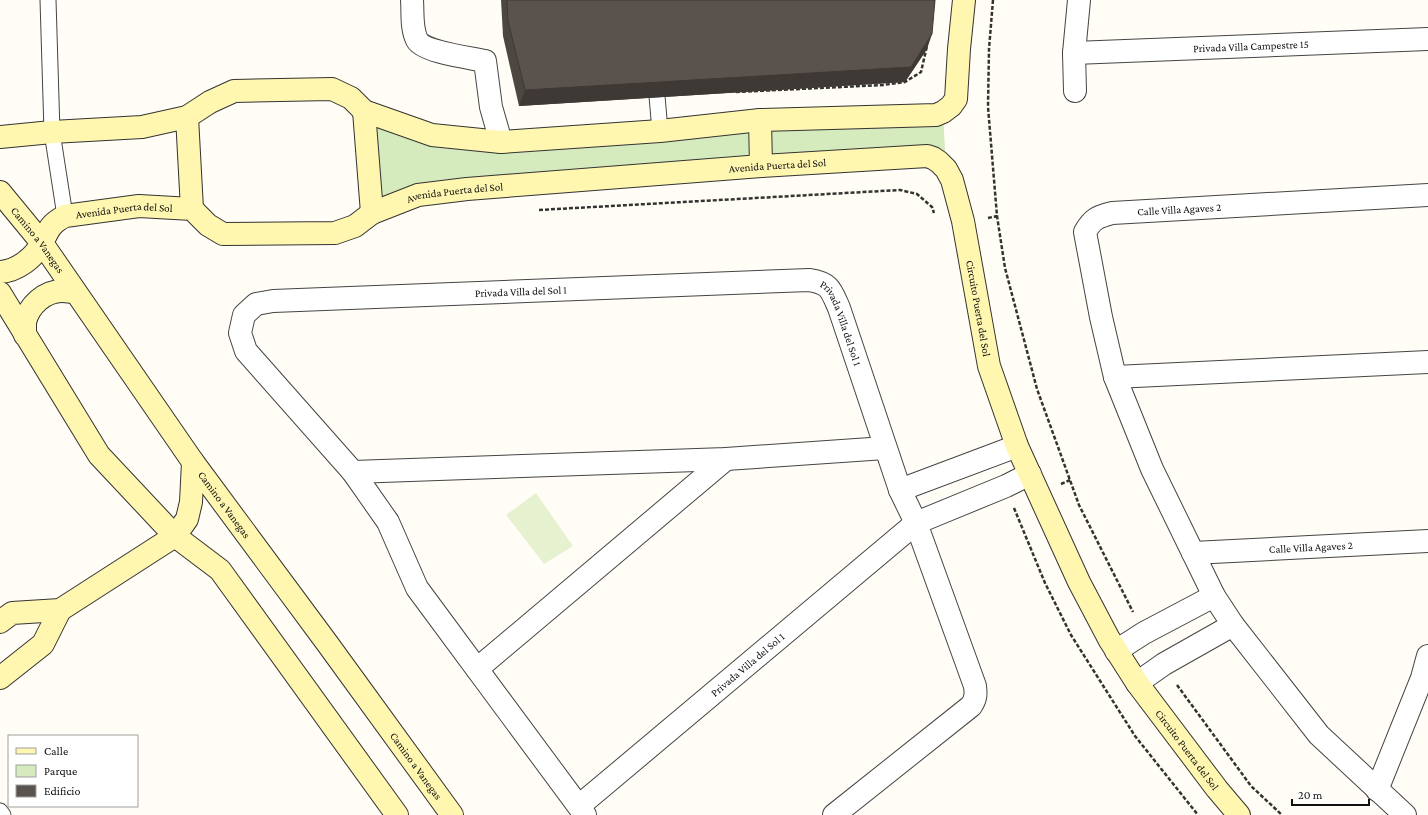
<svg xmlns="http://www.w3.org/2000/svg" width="1428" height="815" font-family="'Crimson Pro',serif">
	<rect width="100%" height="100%" fill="#fffdf5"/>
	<path fill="#d5ebbd" d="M364,111L432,135L943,112L946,169L761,166L467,189L372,213Z"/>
	<path fill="#e6f2cf" d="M536,493L573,546L544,564L506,515Z"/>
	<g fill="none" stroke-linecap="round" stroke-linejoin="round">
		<defs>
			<path id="lane" d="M48,0L52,132L65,216
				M658,77L657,96L660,131
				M0,811L3,815"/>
			<g id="street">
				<path d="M412,0C413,13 411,28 417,40C423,52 472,58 485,61L491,107L501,142"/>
				<path id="s1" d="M1074,53L1428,39"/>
				<path d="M1075,91L1074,53L1079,0"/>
				<path d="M1115,377L1428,362"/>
				<path d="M353,472L726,459L885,448"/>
				<path d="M900,490L1017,446"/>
				<path id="s2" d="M1193,553L1428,541"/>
				<path d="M1116,651L1144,633L1214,596"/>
				<path d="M477,669L726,459"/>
				<path d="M1137,683L1164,664L1233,625"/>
				<path d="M1377,790L1422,678L1428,656"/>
				<path id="s3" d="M579,806L916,523L1006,486L1030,474"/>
				<path id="s4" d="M585,815L417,588L388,522L353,472L246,351L240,333L244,315L256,304L273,301L809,280C830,283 831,290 839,308L900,490L916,523L975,686C976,694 976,699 971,706L834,815"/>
				<path id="s5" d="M1405,815L1319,735L1233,625L1214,596L1152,469L1115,377L1101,317L1085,232C1093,218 1098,217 1112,213L1428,195"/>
			</g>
			<g id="secondary">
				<path d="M364,111L372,213"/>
				<path d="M187,117L192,209"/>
				<path d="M760,120L761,166"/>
				<path d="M0,137L52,132L142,127L187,117L210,102L234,91L332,89L351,98L364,111L432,135L501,142L660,131L760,120L936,115L943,112L951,106L956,99L959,49L964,0"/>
				<path id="s6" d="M0,192L42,243L193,462L327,643L452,815"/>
				<path id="s7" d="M0,272C17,271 34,258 42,243C49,229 50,224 65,216L139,206L192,209L208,225L223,234L335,233L355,226L372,213L418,195L467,189L761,166L927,156L933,158L939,162L946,169L952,180L963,221L989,366L1017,446L1079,582L1109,639L1137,683L1217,789L1239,815"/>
				<path d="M0,293L99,455L175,536L220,570L397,815"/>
				<path d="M25,335C25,331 25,326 25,322C29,305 45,291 62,291C66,291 71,292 75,292"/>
				<path d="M0,622L12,613L60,610L175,536L187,519L191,502L193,462"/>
				<path d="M0,678L43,644L60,610"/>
			</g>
		</defs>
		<use href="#lane" stroke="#444" stroke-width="17"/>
		<use href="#street" stroke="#444" stroke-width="24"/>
		<use href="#secondary" stroke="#333" stroke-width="24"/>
		<path stroke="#333" stroke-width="2.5" stroke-dasharray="4 2" stroke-linecap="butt" d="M993,0L989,49L988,107L997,216L1005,268L1037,389L1079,505L1133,612
			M736,92L883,85L905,82L921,72L927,46
			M539,210L900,190L917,194L932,207L934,213
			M988,218L997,216
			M1061,484L1070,480
			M1014,508L1045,583L1071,635L1135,736L1198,815
			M1177,685L1251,786L1282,815"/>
		<use href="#lane" stroke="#fff" stroke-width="15"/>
		<use href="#street" stroke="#fff" stroke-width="22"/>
		<use href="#secondary" stroke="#fff6b0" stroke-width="22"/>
	</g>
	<path fill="#4d4742" d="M501,0H935L927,49L905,82L519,106L503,36Z"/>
	<path fill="#3f3936" d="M932,34L927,49L905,82L519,106L525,90Z"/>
	<path fill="#5a524d" stroke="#3f3936" d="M507,0H935L932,34L911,67L525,90L508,21Z"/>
	<g text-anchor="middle" stroke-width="4" stroke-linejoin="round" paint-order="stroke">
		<g font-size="11" fill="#111" stroke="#fff">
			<text dy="4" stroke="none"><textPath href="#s1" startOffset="177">Privada Villa Campestre 15</textPath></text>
			<text dy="4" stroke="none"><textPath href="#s7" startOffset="822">Avenida Puerta del Sol</textPath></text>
			<text dy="4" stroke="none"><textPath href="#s7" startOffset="498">Avenida Puerta del Sol</textPath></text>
			<text dy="4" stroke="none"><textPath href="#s5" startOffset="782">Calle Villa Agaves 2</textPath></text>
			<text dy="4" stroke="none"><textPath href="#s7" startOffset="149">Avenida Puerta del Sol</textPath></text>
			<text dy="4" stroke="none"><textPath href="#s6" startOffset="61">Camino a Vanegas</textPath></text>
			<text dy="4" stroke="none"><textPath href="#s4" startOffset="896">Privada Villa del Sol 1</textPath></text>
			<text dy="4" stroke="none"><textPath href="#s7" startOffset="1139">Circuito Puerta del Sol</textPath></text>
			<text dy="4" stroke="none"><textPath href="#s4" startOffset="1243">Privada Villa del Sol 1</textPath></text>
			<text dy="4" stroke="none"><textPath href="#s6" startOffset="385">Camino a Vanegas</textPath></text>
			<text dy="4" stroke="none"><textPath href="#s2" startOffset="118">Calle Villa Agaves 2</textPath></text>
			<text dy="4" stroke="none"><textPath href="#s3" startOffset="220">Privada Villa del Sol 1</textPath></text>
			<text dy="4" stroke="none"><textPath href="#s7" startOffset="1632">Circuito Puerta del Sol</textPath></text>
			<text dy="4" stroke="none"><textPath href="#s6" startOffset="709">Camino a Vanegas</textPath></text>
		</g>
	</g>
	<rect x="8" y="735" width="130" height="72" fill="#ffffff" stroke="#a0a0a0"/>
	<rect x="16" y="748" width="20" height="6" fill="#fff6b0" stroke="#a0a0a0"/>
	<text x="44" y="755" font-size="12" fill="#111111">Calle</text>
	<rect x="16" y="765" width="20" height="12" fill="#d5ebbd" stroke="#a0a0a0"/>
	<text x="44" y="775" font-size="12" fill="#111111">Parque</text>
	<rect x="16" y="785" width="20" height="12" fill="#5a524d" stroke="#a0a0a0"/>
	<text x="44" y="795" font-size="12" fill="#111111">Edificio</text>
	<path d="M1292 799v6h77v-6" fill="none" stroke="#111111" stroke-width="2"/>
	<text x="1298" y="799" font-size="12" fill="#111111" stroke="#ffffff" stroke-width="3" paint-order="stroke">20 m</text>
</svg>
